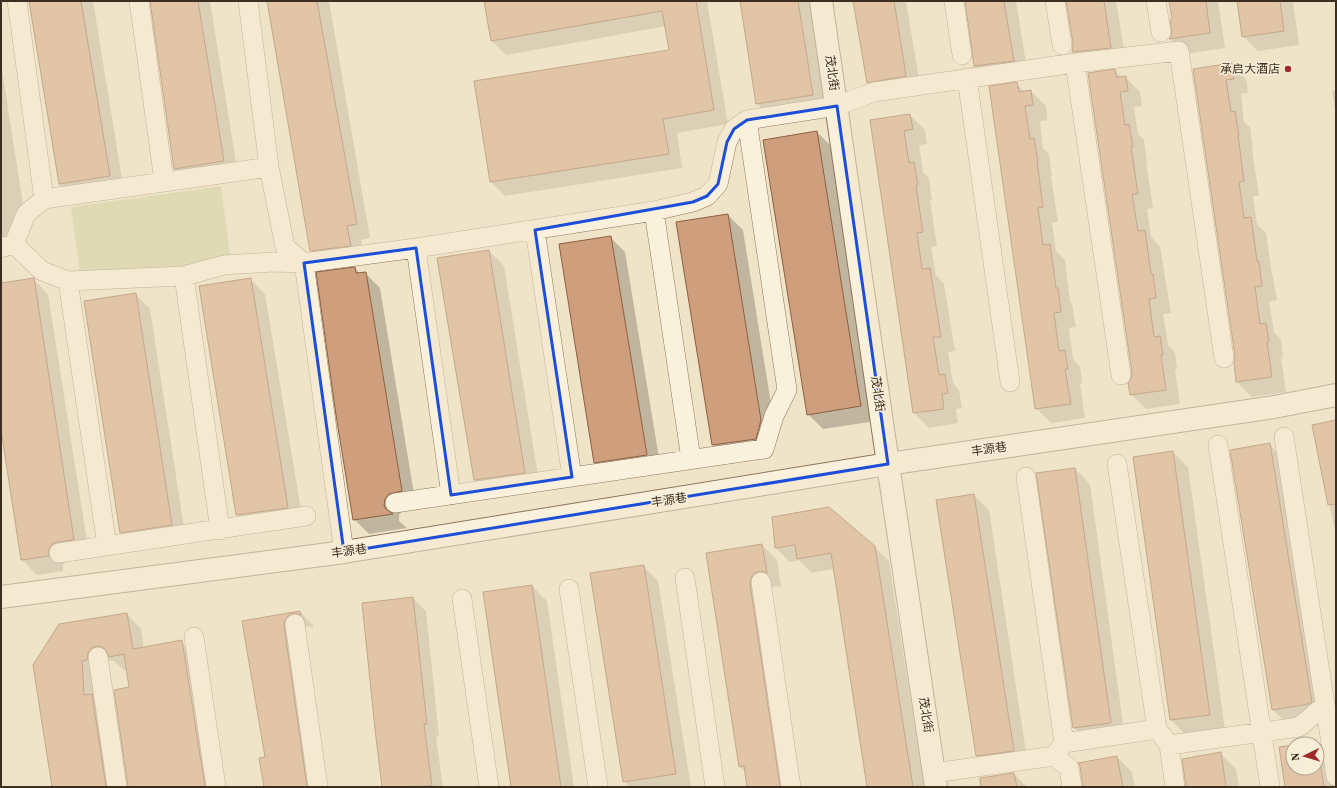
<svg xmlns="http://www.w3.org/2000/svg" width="1337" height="788" font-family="'Source Serif 4','Noto Sans SC',serif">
	<rect width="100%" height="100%" fill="#f0e4c8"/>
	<path fill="#c9cf9b" d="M221,186L231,261L81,281L71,207Z"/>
	<path fill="#0003" d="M30,1H93L124,191L74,199L59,184Z
		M151,1H210L238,175L189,183L174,169Z
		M268,1H329L370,238L361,240L364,260L325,265L311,251Z
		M485,1H707L728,124L677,133L682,168L505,196L491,182L475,82L670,51L666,26L506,55L492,41Z
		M741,1H809L827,110L772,118L757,104Z
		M854,1H906L921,91L883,98L868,83Z
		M966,1H1016L1028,76L990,81L975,66Z
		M1067,1H1116L1126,62L1088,67L1073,52L1074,43Z
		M1170,1H1218L1225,48L1185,54L1170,39L1172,36L1173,20Z
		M1238,1H1293L1299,45L1258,51L1243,36Z
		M1,63L27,230L1,247Z
		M1231,64L1246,79L1248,93L1241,94L1244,122L1250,127L1253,149H1252L1259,196H1253L1257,225L1266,233L1272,275L1273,277L1277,300L1269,301L1274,332L1281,339L1283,357H1281L1286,392L1252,397L1237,382L1236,356L1194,70Z
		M1115,71L1122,78L1125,77L1140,92L1142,106L1134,107L1138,134L1144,140L1147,162H1146L1153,208L1147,209L1151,237L1160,246L1171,313L1163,314L1168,345L1175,352L1177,369L1175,370L1180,404L1146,409L1131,394L1133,373Z
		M1017,84L1025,92L1031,91L1046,106L1047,120L1040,121L1043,148L1049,154L1052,176H1051L1058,222L1052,223L1056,251L1065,260L1070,302L1072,304L1076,327L1069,328L1073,359L1080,366L1082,383L1080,384L1085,418L1051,423L1036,408Z
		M1336,90V116L1332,91Z
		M910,115L925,130L927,144L919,145L923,172L929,178L932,200H930L937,246L931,247L936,275L944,284L955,351L948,352L953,383L959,390L962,408L956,409L958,423L929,428L914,413L871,121Z
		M817,132L832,147L876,421L823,429L808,414Z
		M728,215L743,230L776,435L728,460L713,445L677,223Z
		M610,237L625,252L661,470L610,477L595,462Z
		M489,251L504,266L540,488L489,495L474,480Z
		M355,268L360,274L365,273L380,288L416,506L404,509L399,515V521L407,528L369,534L354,519Z
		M33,279L48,294L89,554L67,559L63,565V571L37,575L22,560L1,423V284Z
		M250,279L265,294L303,522L252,530L237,515Z
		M135,294L150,309L186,540L136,547L121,532Z
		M1336,421V537L1314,426Z
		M1269,444L1284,459L1326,717L1288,725L1273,710Z
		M1173,452L1188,467L1225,730L1186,735L1171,720L1134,458Z
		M1075,469L1090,484L1125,738L1089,743L1074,728Z
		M974,495L989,510L1028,765L992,770L977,755Z
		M773,518L874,547L889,561L924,787H868L834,569L812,573L799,560L790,562L776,548Z
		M762,545L777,560L781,587L775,586L769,588L792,787H748L746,772L740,766L707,554Z
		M643,566L658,581L691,787H629L624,781Z
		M532,586L547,601L574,787H512Z
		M413,598L426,611L439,736L436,737L443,787H383L376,729Z
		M300,612L313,625V628L308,626L301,629L318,787H265L266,758L243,621Z
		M127,614L141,629L144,648L181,642L196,656L217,787H129L130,688L127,670L125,671L114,661L111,660L105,663L118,787H53L34,665Z
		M1317,743L1332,758L1336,787H1286L1293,746V768H1317V744H1307Z
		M1221,754L1236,769L1239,787H1186Z
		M1117,757L1132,772L1135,787H1084L1079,764Z
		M1014,774L1027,787H980L979,780Z"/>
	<path fill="#cf9f7d" stroke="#8d5f41" d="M29,1H81L110,176L59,184Z
		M150,1H198L224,161L174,169Z
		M267,1H317L357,224L347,226L351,246L310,251Z
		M484,1H696L714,110L663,119L669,154L490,182L474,81L669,50L662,11L491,41Z
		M740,1H798L813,95L756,104Z
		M853,1H894L906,76L867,83Z
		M965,1H1004L1014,61L974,66Z
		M1066,1H1104L1111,48L1072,52L1073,43Z
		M1169,1H1206L1210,33L1169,39L1171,36L1172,31L1170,20L1172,19Z
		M1237,1H1280L1284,31L1242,37Z
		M1232,63L1234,79L1226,80L1231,112L1235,111L1239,135H1238L1244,181L1239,182L1244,218L1251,217L1257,261H1259L1262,286L1255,287L1260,324L1266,323L1269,342H1267L1272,377L1236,382L1234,363L1235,356L1193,69Z
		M1115,69L1116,77L1126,76L1128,91L1120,92L1125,125L1129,124L1133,147H1131L1138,194H1132L1138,231L1145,230L1151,274H1153L1156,298L1149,299L1154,337L1160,336L1163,355H1161L1166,390L1130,395L1128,383L1131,379L1132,373L1088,73Z
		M1017,82L1019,92L1031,90L1033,105L1025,106L1030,139L1034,138L1038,161H1037L1043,207L1038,208L1043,245L1050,244L1056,288H1058L1061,312L1054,313L1059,351L1065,350L1068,369H1065L1071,404L1035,409L989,86Z
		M910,114L913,129L904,131L909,163L914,162L918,185L916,186L923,232L917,233L922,269L930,268L941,337H933L939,375L945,374L948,393L942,394L944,409L913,413L870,120Z
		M817,131L861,406L807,415L763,140Z
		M728,214L761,420L756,439L712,445L676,222Z
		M611,236L647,455L594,463L559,244Z
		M489,250L525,473L474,480L437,258Z
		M355,267L356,273L366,272L402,491L389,494L385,499L384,505L386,509L393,514L353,520L336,415L316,272Z
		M34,278L74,540L57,542L52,544L49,549V556L21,560L1,430V283Z
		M251,278L288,508L236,515L199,286Z
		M136,293L172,525L120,533L84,301Z
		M1336,420V504L1328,505L1312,425Z
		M1270,443L1312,702L1309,704L1272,710L1230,450Z
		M1173,451L1210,715L1170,720L1133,457Z
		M1075,468L1111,723L1073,728L1036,473Z
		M974,494L1014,751L976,756L936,500Z
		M829,507L875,546L913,787H867L831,553L797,559L795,545L775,548L772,517Z
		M762,544L767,573L760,571L755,573L751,578L750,584L780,787H747L744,766L739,767L706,553Z
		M644,565L676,774L623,782L590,573Z
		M532,585L561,787H511L483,592Z
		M413,597L427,724H424L432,786L382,787L375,729L362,603Z
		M300,611L301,615L294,613L288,616L285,620L284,626L307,787H264L259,758L265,757L242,621Z
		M127,613L133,649L182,640L205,787H128L114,690L129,687L124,654L109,657L106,650L102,647L97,646L92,648L88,653L87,660L82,661L84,695L92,694L106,787H52L33,665L59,624Z
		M1317,741L1324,787H1285L1279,747L1293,745V768H1317V744H1300Z
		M1221,752L1226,787H1186L1182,759Z
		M1117,756L1123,787H1083L1080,766L1078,763Z
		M1014,773L1017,787H981L980,778Z"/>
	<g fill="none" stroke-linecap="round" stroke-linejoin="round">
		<defs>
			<path id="minor" d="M17,1L44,199
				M139,1L164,181
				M248,1L269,167
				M954,1L962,55
				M1055,1L1062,45
				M1156,1L1161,32
				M1075,63L1121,375
				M967,78L1010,382
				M654,211L691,459
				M535,230L572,477
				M14,244L26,214L44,199L269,167L285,247L304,263L344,552
				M1,248L14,244L42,271L68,281L184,276L224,265L273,262L304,263L416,248L654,211L693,202L707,196L718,184L727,142L734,129L747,120L837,106L874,92L1075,63L1179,51L1224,358
				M416,248L451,495
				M184,276L220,530
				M68,281L107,546
				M1284,437L1336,776
				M1218,445L1270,787
				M1117,464L1157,729L1169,745
				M1026,477L1064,743
				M395,503L764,449L774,416L787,390L747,120
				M59,553L306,516
				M685,578L715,787
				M761,582L791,787
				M569,589L598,787
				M462,599L489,787
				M295,624L318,787
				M194,637L216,787
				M98,657L117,787
				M1054,756L1069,768L1072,787
				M934,773L1054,756L1064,743L1157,729
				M1175,787L1169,745L1299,727L1325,705"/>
			<path id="tertiary" d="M821,1L888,464L936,787
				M1,597L344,552L888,464L1274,407L1336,395"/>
		</defs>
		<use href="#minor" stroke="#8d765c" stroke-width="20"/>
		<use href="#tertiary" stroke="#8d765c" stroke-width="24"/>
		<use href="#minor" stroke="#faf1dc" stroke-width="19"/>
		<use href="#tertiary" stroke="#faf1dc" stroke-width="22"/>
	</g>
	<path d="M0 0H1337V788H0ZM837,106L888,464L344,552L304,263L416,248L451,495L572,477L535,230L693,202L707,196L718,184L727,142L734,129L747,120Z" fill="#f0e4c8" fill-opacity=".55" fill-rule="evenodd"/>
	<path fill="none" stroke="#1d4ed8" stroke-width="3" stroke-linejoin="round" d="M837,106L888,464L344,552L304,263L416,248L451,495L572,477L535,230L693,202L707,196L718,184L727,142L734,129L747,120Z"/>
	<circle fill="#9e2a2b" stroke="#f7eed8" stroke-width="1.5" cx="1288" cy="69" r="4"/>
	<g text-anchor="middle" stroke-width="3" stroke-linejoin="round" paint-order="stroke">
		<g font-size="12" fill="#3d2e20" stroke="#f7eed8" text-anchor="end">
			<text x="1280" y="73">承启大酒店</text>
		</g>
		<g font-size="12" fill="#3d2e20" stroke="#f7eed8">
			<text transform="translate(832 73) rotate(82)" y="4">茂北街</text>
			<text transform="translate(878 394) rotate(82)" y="4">茂北街</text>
			<text transform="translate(989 449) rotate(-8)" y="4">丰源巷</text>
			<text transform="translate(669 500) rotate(-9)" y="4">丰源巷</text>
			<text transform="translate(349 551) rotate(-8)" y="4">丰源巷</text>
			<text transform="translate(926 715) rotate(81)" y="4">茂北街</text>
		</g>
	</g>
	<rect width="1337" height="788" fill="none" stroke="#3d2e20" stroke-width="4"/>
	<g transform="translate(1305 756) rotate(265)"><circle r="19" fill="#f7eed8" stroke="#ada18e"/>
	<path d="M0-3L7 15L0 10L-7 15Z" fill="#9e2a2b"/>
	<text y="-6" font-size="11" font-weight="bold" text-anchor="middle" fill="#3d2e20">N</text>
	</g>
</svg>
